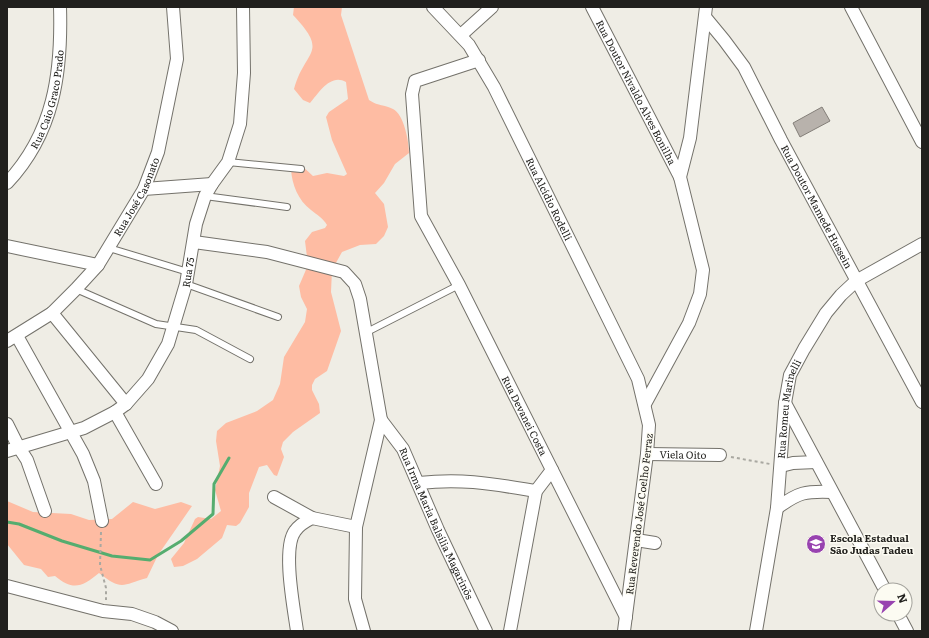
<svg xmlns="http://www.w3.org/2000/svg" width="929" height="638" font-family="Literata,serif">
	<rect width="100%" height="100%" fill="#efede5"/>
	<path fill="#febca3" d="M294,7H342L341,15L369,100C380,107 383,104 393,109C404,114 409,142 409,153L395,164L384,183L375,193L384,204L388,227L384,236L376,244L360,245L342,252L332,270L331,292L341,331L327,371L315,379L312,385V390L319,404L320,413L293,432L283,442L281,449L284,457L277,476L274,475L267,465L259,467L249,493V507L240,523L236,526L227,525L222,538L197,559L183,566L174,567L171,559L184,543L195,519L198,517L211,519L221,511L215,490L220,466L216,441L217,431L226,423L257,411L273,400L280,384L284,357L305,322L307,309L301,297L299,286L308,265L305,241L312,232L325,228L327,225C323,218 317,215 311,210C298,200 292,185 291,169L295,165H301L313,176L327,173L344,176L347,174L332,140L326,117L329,112L348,99L346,82C331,73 319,92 310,103L303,100L294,89C305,49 330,54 293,15Z
		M7,501L33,512L71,514L89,520L112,519L133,502L155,509L181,502L192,506L158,555L147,578C122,585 122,591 99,573C82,587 73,591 55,576L48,577L41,569L24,565L7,544Z"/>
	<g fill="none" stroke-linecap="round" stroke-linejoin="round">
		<path stroke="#55ad6f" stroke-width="3" d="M7,522L19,524L62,541L112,556L150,560L181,541L213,514L214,484L229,458"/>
	</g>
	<path fill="#b8b2ac" stroke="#847f79" d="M822,107L830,121L800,137L793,123Z"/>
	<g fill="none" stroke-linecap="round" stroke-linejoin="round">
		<defs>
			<path id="service" d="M228,162L301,169
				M205,196L287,207
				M109,248L188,272
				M186,284L278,317
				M76,289L156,324L196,330L250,359
				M365,333L459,285"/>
			<g id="minor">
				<path id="s1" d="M433,7L469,45L494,87L638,379L649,425L647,454L624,631"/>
				<path id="s2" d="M592,7L680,177"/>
				<path d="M851,7L922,142"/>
				<path id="s3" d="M705,17L724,40L744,67L781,140L922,402"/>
				<path d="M461,35L492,7"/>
				<path id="s4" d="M479,60L415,81L412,94L421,216L459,285L626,617"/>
				<path id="s5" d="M7,183C54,133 62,73 60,7"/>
				<path d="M144,189L212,184"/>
				<path d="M194,242L267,252L344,272L355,284L360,299L381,420L356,527L355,599L364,631"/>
				<path d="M7,246L98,265"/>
				<path d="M52,313L126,404"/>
				<path d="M17,336L83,454L94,481L102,521"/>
				<path id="s6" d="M7,341L52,313L76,289L98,265L144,189L158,152L177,59L173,7"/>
				<path d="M785,403L885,590"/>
				<path d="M645,404L689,323L700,294L703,270L680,177L690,138L706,7"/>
				<path d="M115,412L156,484"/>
				<path id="s7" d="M381,420L403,449L438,530L486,631"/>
				<path d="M7,424L18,446L27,460L45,511"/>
				<path id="s8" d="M7,451L84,428L115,412L126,404L148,379L168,344L186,284L196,224L205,196L212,184L228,162L240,124L244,73L243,7"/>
				<path id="s9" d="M647,454L720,455"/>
				<path d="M781,466L793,463L816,462"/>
				<path d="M419,483C463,478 493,484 536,491"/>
				<path d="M274,497L312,518"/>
				<path d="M777,508C799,492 805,491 832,492"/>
				<path d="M636,540L655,543"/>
				<path d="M7,586L103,611L132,614L155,622L172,631"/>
				<path d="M898,614L907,631"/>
				<path d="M297,631C294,609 282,548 295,531C299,525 306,521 312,518L356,527"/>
				<path d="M510,631L536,491L552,470"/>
				<path id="s10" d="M756,631L777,508L785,403L790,375L804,349L826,313L841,295L856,281L922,244"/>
			</g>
		</defs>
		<use href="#service" stroke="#74726b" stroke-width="8"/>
		<use href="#minor" stroke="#74726b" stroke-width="14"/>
		<path stroke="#a9a8a1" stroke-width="2" stroke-dasharray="3 3" stroke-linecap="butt" d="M731,457L770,464
			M101,532L100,565L106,588V600"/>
		<use href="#service" stroke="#fff" stroke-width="6"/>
		<use href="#minor" stroke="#fff" stroke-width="12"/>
	</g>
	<defs>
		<symbol id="school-disc" viewBox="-11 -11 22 22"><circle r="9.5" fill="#9843b0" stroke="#fcfbf2"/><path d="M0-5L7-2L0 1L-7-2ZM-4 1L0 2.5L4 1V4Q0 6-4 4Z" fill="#fff"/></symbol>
	</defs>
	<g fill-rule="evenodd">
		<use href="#school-disc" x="805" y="533" width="22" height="22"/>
	</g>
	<g text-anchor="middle" stroke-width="3" stroke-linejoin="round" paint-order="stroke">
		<g font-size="10" fill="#21201d" stroke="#fcfbf2">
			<text dy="4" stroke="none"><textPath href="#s2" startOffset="96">Rua Doutor Nivaldo Alves Bonilha</textPath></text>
			<text dy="4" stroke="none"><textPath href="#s5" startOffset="95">Rua Caio Graco Prado</textPath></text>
			<text dy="4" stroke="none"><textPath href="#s6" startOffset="198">Rua José Casonato</textPath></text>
			<text dy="4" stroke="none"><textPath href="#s1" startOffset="226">Rua Alcídio Rodelli</textPath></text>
			<text dy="4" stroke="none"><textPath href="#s3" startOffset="221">Rua Doutor Mamede Hussein</textPath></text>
			<text dy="4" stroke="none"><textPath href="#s8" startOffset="277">Rua 75</textPath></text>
			<text dy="4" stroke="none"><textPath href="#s10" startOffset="225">Rua Romeu Marinelli</textPath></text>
			<text dy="4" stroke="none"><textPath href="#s4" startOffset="428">Rua Devanei Costa</textPath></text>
			<text dy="4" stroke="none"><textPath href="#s9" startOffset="36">Viela Oito</textPath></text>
			<text transform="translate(639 514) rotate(-83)" y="4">Rua Reverendo José Coelho Ferraz</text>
			<text dy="4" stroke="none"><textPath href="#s7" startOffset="118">Rua Irma Maria Balsília Magarinõs</textPath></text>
		</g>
		<g font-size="10" font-weight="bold" fill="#21201d" stroke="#fcfbf2" text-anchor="start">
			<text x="830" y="542">Escola Estadual<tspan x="830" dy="12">São Judas Tadeu</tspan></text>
		</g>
	</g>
	<rect width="929" height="638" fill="none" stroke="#21201d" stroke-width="16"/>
	<g transform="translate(893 602) rotate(70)"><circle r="19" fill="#fcfbf2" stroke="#a4a39d"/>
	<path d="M0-3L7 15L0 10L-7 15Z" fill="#9843b0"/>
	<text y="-6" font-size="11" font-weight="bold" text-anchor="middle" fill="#21201d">N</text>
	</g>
</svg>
